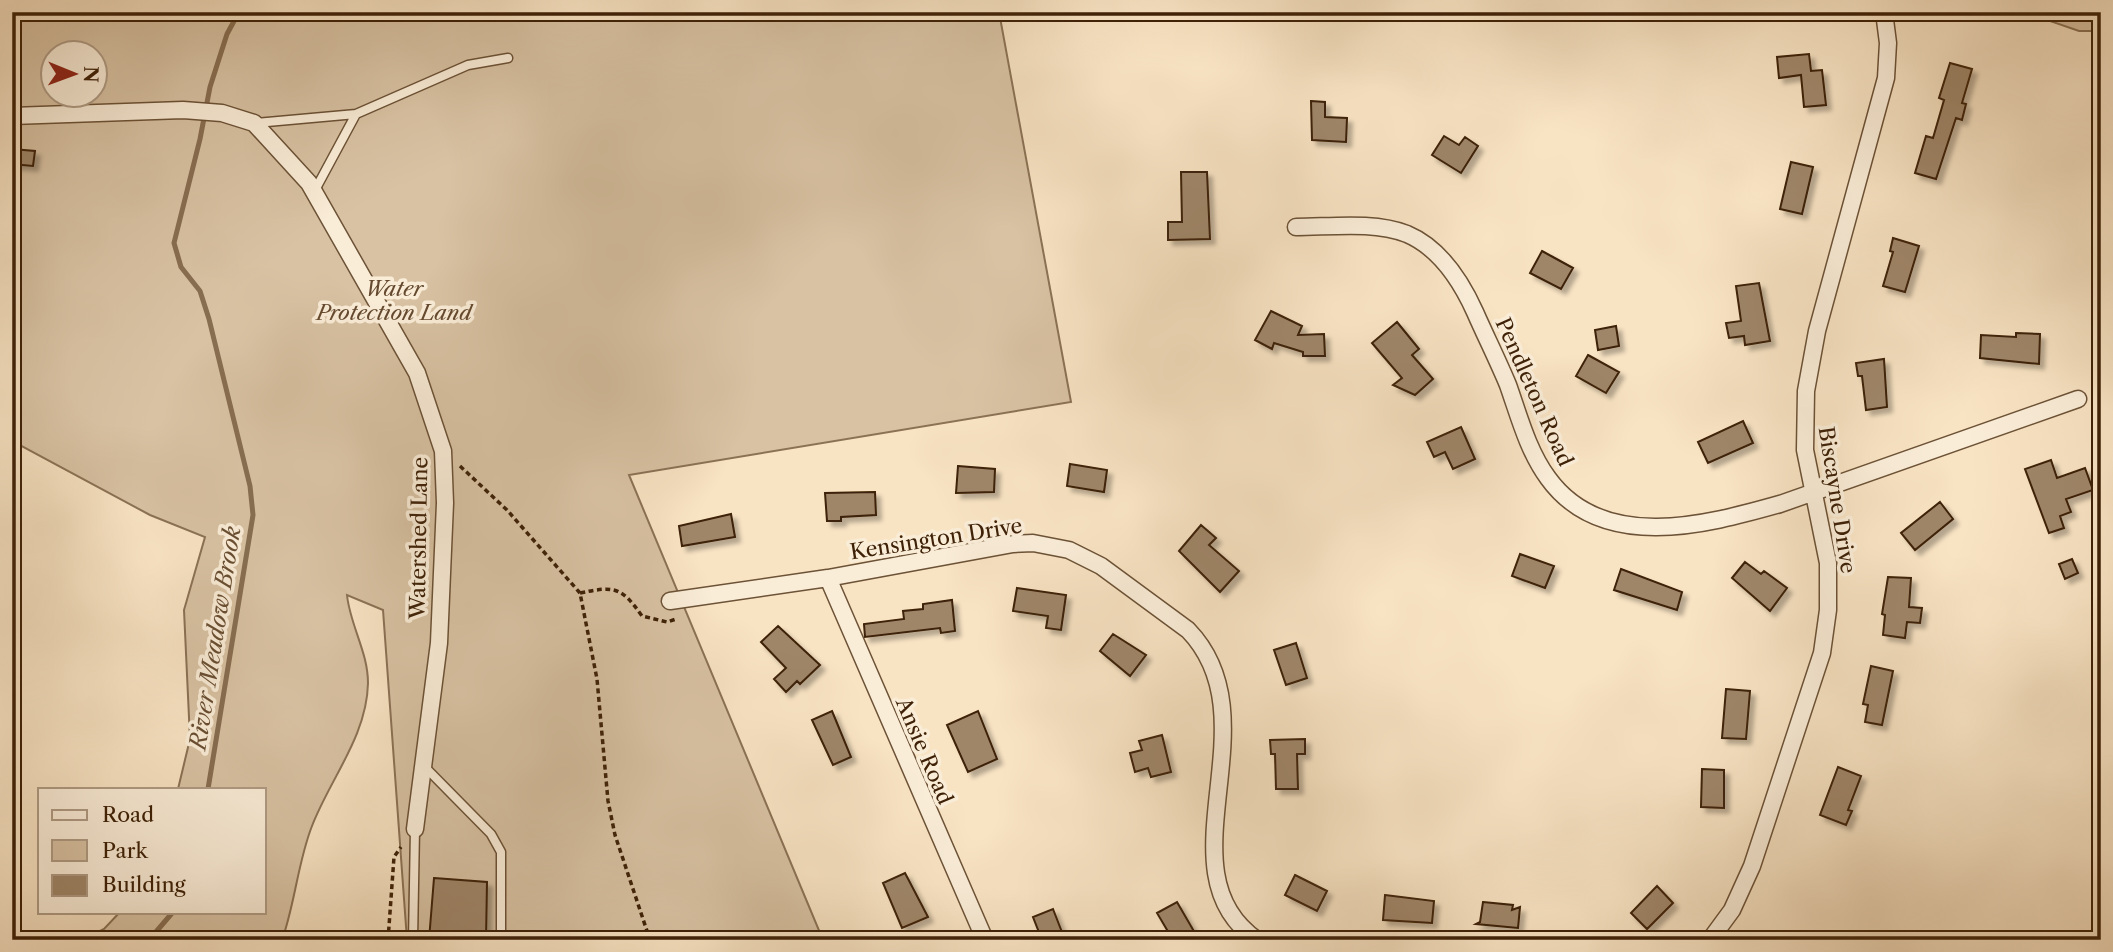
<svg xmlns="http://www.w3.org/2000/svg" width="2113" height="952" font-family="'Libre Caslon Text',serif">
	<defs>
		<filter id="shadow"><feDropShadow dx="5" dy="5" stdDeviation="2" flood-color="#0004"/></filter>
	</defs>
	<rect width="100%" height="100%" fill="#f8e3c3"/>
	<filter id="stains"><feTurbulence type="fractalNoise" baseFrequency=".00286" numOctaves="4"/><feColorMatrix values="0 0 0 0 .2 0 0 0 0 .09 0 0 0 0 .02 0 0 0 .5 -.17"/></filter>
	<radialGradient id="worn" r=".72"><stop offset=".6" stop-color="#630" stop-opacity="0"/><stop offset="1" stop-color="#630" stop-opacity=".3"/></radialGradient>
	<path fill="#d8c2a3" stroke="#8b7255" stroke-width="2" fill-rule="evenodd" d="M12,12H999L1071,402L629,475L823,940H407L383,610L347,595C350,625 368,652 368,683C367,736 330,779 312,826C298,861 295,904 282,940H82L104,929L120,912H264V789H178L190,739L184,610L205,537L150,515L12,441ZM52,52H94V94H52Z
		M2024,12H2101V31H2079Z"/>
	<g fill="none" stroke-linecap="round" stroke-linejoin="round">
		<path stroke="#886e51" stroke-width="5" d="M208,789L253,515L250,486L209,319L200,291L181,267L174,243L200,139L210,87L227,34L239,12
			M149,940L173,912"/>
	</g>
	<path fill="#9f8669" stroke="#3e2107" stroke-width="2" filter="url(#shadow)" d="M1809,54L1811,71L1822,70L1826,105L1804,107L1801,75L1779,78L1777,57Z
		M1950,63L1972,69L1962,103L1966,104L1962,120L1956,118L1936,179L1915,173L1926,136L1933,138L1944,100L1939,98Z
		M1311,101L1325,102V117L1347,118L1346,142L1312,140Z
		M1444,136L1459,145L1465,137L1478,146L1461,173L1432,155Z
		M12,149L35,151L33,166L12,164Z
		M1791,162L1813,167L1802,214L1780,209Z
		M1181,172H1207L1210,239L1168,240V222H1182Z
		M1893,238L1919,246L1905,292L1883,286L1893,252L1890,251Z
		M1542,251L1573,268L1561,289L1530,273Z
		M1759,283L1770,341L1745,345L1744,336L1729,338L1726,323L1741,321L1736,286Z
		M1271,311L1302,326L1298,335L1324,334L1325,356H1303V352L1274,343L1272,349L1255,340Z
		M1397,322L1419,349L1412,355L1433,379L1415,395L1393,385L1402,378L1372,343Z
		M1616,326L1619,346L1598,350L1595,330Z
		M2016,333L2040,334L2039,364L1980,358L1981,335L2016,337Z
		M1588,355L1619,372L1606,393L1576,376Z
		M1884,359L1887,407L1866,410L1862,376H1858L1856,363Z
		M1743,421L1753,443L1708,463L1698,442Z
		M1461,427L1475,459L1453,469L1445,452L1434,457L1427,442Z
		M2051,460L2057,478L2085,468L2093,490L2066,499L2071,512L2060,516L2064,528L2049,533L2025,469Z
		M1070,464L1107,470L1104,492L1067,486Z
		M958,466L995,469L994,492L956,493Z
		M875,492L876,515L841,517V521H827L825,493Z
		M1940,502L1953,519L1915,550L1901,533Z
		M731,514L735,537L682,546L679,526Z
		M1201,525L1216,538L1209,545L1239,571L1220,592L1179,551Z
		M1520,554L1554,566L1545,588L1512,576Z
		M2072,559L2078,573L2065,579L2059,564Z
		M1745,562L1761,574L1764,571L1787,588L1770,611L1732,578Z
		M1621,569L1682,592L1677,610L1614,590Z
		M1888,577L1911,578L1909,607L1922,608L1920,623L1907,622L1905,638L1883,635L1885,615L1882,614Z
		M1017,588L1066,595L1061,630L1046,628L1048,616L1013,611Z
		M952,600L955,631L941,633L940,628L865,637L864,624L904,619L903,611L923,609V604Z
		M778,626L820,665L800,684L797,681L786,692L774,679L786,668L761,642Z
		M1113,634L1146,655L1130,676L1100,651Z
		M1296,643L1307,678L1286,685L1274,650Z
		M1871,666L1893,671L1882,725L1865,722L1868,705L1863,704Z
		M1726,689L1750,691L1746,739L1722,738Z
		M832,711L851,757L833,765L812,720Z
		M978,711L997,759L968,772L947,725Z
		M1162,735L1171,772L1151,777L1148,768L1135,772L1130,753L1142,750L1139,741Z
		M1305,739V754H1297L1298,789H1276L1275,754H1271L1270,740Z
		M1838,767L1861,776L1848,810L1852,811L1846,825L1820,815Z
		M1702,769L1724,770V808L1701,807Z
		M905,873L928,917L902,928L883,883Z
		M1295,875L1327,891L1317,911L1285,895Z
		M434,878L487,882L486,940H429Z
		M1657,886L1673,903L1647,929L1631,913Z
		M1385,895L1434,901L1432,923L1383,920Z
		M1177,902L1199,940H1173L1157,913Z
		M1483,902L1513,905L1512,910L1520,907L1518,928L1476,924L1480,922Z
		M1053,909L1065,940H1042L1033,917Z"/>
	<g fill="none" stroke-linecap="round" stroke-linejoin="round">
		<defs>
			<path id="lane" d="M256,123L356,114
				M314,192L356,114L468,65L508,58
				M424,766L491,834L501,852V940
				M413,940L415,829"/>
			<path id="street" d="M12,116L183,110L222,113L254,123L309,183L417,373L443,451L445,503L439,643L415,829
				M1296,227C1330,227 1374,221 1407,234C1440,248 1461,281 1475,312C1486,337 1498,361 1508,385C1519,416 1528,451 1548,478C1602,553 1706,525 1780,504L2078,399
				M828,578L985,940
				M670,601L828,578L1013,544L1033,543L1069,550L1101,566L1188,630C1276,721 1157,871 1257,940
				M1710,940L1732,910L1752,866L1822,653L1828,610V563L1805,450L1806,391L1817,331L1886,78L1888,43L1884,12"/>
		</defs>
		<use href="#lane" stroke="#6c5236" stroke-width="11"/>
		<use href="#street" stroke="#6c5236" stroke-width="19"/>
		<path stroke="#3e2107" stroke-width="3.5" stroke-dasharray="5 3.5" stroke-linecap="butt" d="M460,466L507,510L580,593L597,679L608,801L615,835L650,940
			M580,593C614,586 621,586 642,616L667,622L676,619
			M388,940L394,857L401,847"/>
		<use href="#lane" stroke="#faedd8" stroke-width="8"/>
		<use href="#street" stroke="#faedd8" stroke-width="16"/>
	</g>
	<g text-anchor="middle" stroke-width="7" stroke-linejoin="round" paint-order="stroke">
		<g font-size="21" font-style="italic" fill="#64492e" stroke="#faedd8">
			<text x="394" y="296">Water<tspan x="394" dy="24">Protection Land</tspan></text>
		</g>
		<g font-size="21" fill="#3e2107" stroke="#faedd8">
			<text transform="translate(1534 392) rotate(66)" y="7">Pendleton Road</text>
			<text transform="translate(1837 500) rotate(81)" y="7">Biscayne Drive</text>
			<text transform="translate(419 538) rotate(-89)" y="7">Watershed Lane</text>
			<text transform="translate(936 539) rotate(-9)" y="7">Kensington Drive</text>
			<text transform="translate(924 751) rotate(67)" y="7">Ansie Road</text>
		</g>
		<g font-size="23" font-style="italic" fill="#694e32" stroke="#faedd8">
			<text transform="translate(215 638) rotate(-81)" y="8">River Meadow Brook</text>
		</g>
	</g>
	<rect width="2113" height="952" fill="none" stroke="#f8e3c3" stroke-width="42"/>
	<rect x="14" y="14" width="2085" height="924" fill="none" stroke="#3e2107" stroke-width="3.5"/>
	<rect x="21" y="21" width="2071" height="910" fill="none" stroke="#3e2107" stroke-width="2"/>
	<rect x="38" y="788" width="228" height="126" fill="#faedd8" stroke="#af9b84" stroke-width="2"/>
	<rect x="52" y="810" width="35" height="10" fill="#faedd8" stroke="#af9b84" stroke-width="2"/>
	<text x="102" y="822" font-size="21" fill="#3e2107">Road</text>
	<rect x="52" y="840" width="35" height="21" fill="#d8c2a3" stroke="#af9b84" stroke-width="2"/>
	<text x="102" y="858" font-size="21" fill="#3e2107">Park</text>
	<rect x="52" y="875" width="35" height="21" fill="#9f8669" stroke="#af9b84" stroke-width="2"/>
	<text x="102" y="892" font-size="21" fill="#3e2107">Building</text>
	<g transform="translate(74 74) rotate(91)"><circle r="33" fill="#faedd8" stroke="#af9b84" stroke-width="2"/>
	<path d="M0-5L12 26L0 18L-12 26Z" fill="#8f2418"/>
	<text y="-10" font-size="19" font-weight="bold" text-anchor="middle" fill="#3e2107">N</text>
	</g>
	<rect width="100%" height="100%" filter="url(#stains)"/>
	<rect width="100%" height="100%" fill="url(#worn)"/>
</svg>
